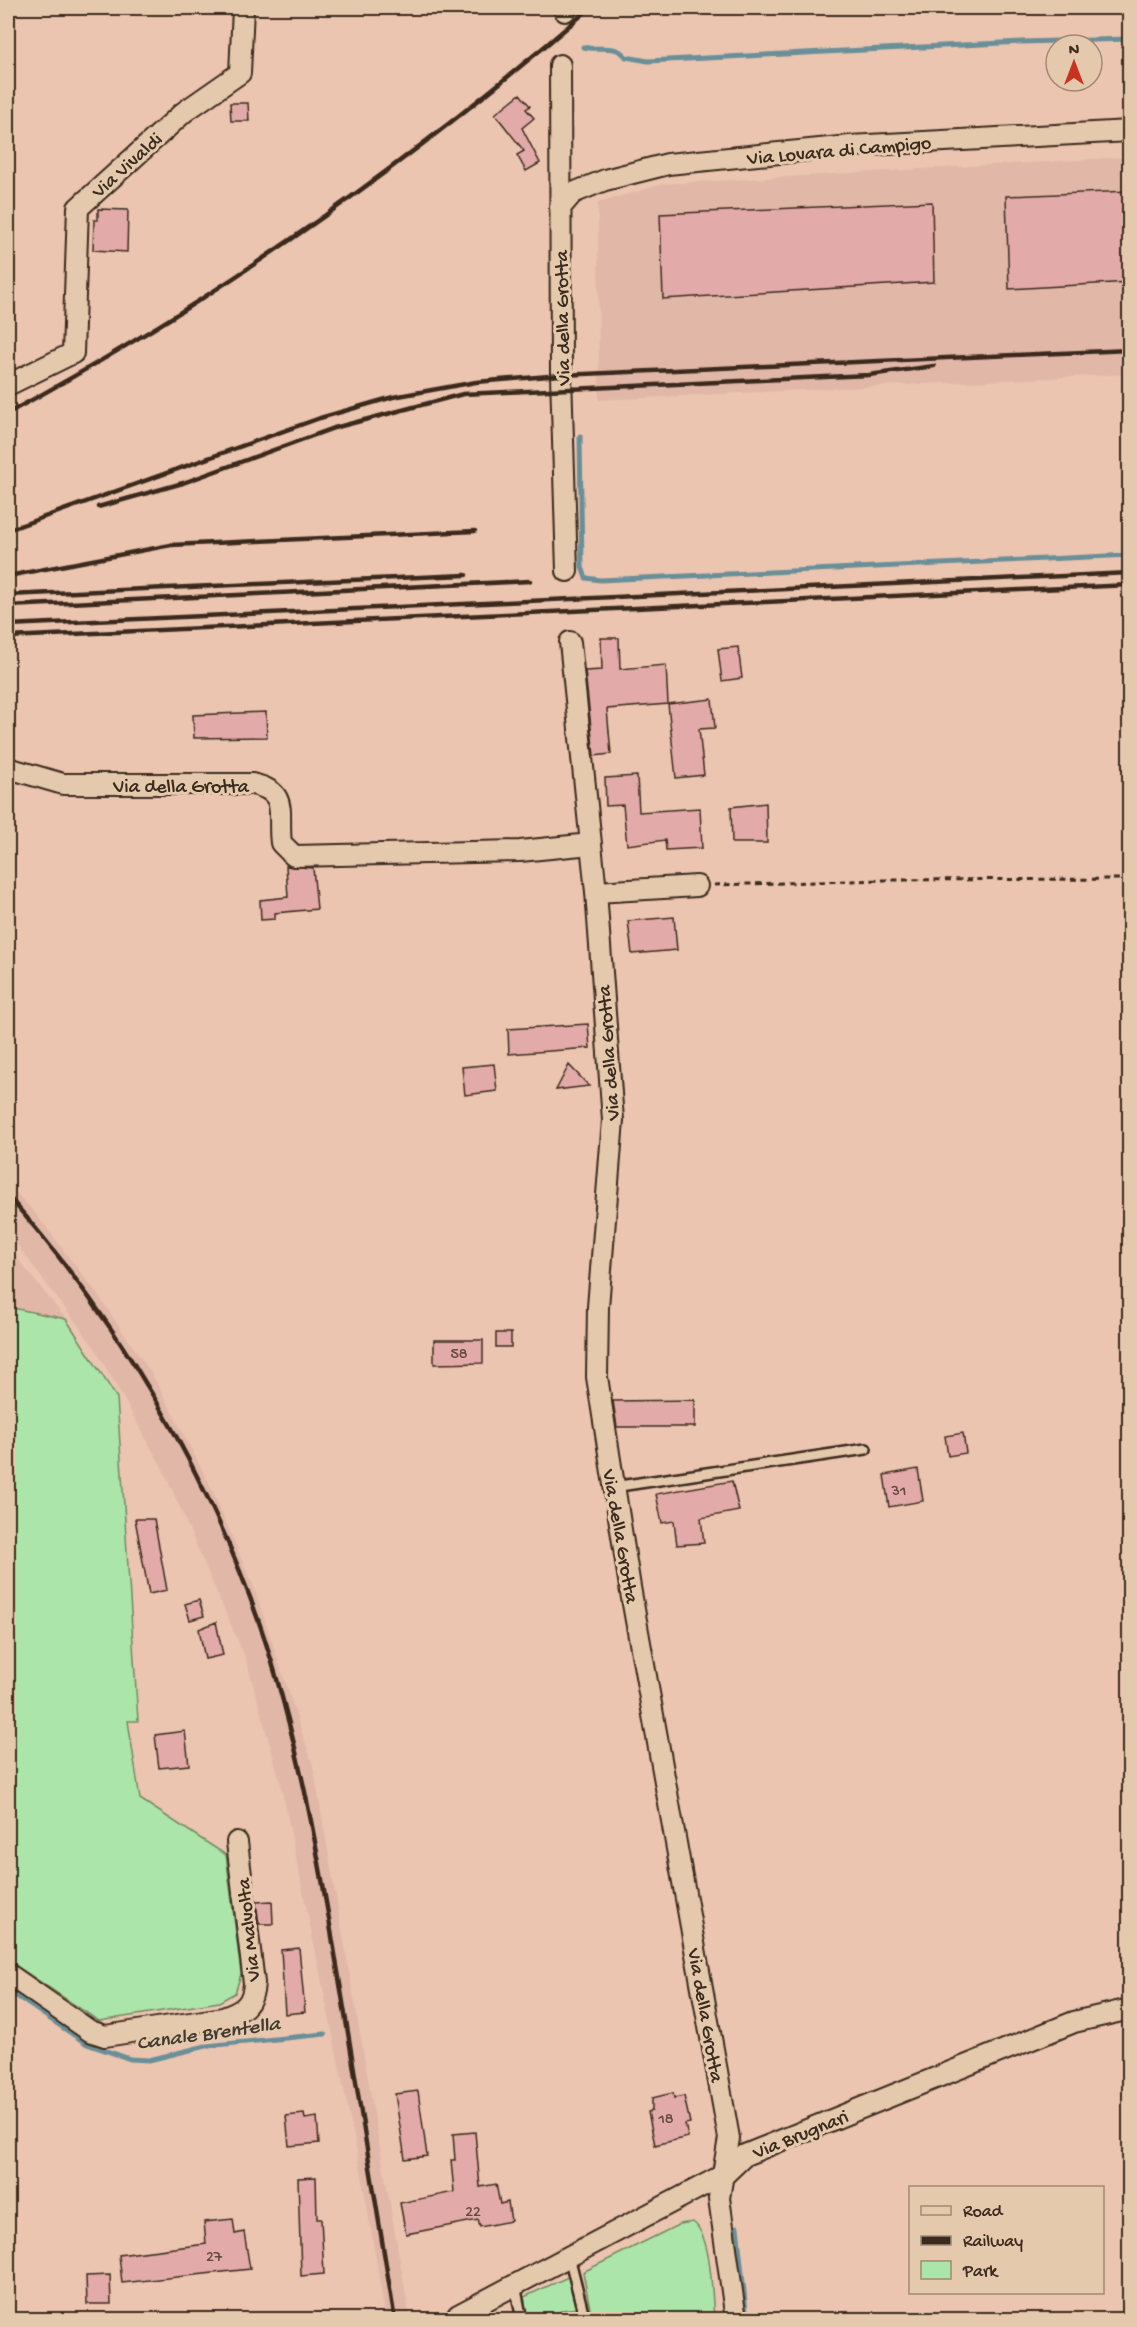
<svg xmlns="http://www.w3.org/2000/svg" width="1137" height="2327" font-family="'Gochi Hand',sans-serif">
	<rect width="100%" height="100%" fill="#ebc5b0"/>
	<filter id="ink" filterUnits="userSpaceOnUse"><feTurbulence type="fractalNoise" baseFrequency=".0167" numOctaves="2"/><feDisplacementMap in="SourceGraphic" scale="12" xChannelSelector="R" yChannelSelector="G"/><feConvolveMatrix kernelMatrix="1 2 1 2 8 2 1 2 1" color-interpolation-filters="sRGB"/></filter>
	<g filter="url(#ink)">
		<path fill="#e1b7a8" d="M1129,157V374L599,400L598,203L663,184Z
			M8,1184L35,1213L98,1295L154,1378L209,1483L254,1588L313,1766L410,2319H386L362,2176L280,1780L246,1659L163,1469L95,1348L8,1233Z
			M8,1247L66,1319L8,1307Z"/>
		<path fill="#ace5a9" stroke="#748864" stroke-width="1.5" d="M8,1307L66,1319L117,1398L138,1721H128L140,1799L226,1855L241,1974L235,1993L219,2002L99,2021L8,1960Z
			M693,2222C712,2236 712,2296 714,2319H592L583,2272L680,2224Z
			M568,2277H570L578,2308L561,2310V2317L527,2319L524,2297Z"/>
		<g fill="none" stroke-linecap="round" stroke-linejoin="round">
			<path stroke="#698f98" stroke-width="5" d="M583,47C597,51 616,43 626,57L648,61L1022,42L1130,39
				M580,436L582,567L586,578L600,580L1130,555
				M8,1990L87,2044L130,2059L149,2060L206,2046L325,2034
				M737,2227L747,2320"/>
		</g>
		<path fill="#e2aaa8" stroke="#3b2a1e" stroke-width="1.5" d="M520,94L530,106L526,109L534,118L522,128L540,163L526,171L517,155L524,151L495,114Z
			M230,103H248L249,121H231Z
			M1130,191V282L1009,289L1006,196Z
			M932,202L934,282L663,299L660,214Z
			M98,209L128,210L127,252L93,250L94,220H98Z
			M601,638H619L620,669L666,665L668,704L607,709L611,754L594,756L585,671L602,670Z
			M738,647L742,678L722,681L718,649Z
			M712,699L715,728L699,729L704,775L676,778L668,704Z
			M266,712L267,737L194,738L193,715Z
			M637,776L639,812L700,808L702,848L666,850L665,840L627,845L623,805L606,806L605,778Z
			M766,803L767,843H732L731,807Z
			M286,866L313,868L317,909L275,913V919L261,920L260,900L288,897Z
			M674,917L677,950L632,954L628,921Z
			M588,1024L590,1048L509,1054L508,1029Z
			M494,1064L497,1091L465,1095L462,1067Z
			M569,1065L589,1086L556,1090Z
			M496,1333H511V1347H496Z
			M434,1340H483V1363L434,1364Z
			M695,1400V1427H617L613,1401Z
			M963,1433L966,1453L948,1456L945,1436Z
			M918,1469L923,1501L889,1507L884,1475Z
			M732,1481L739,1511L701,1518L704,1543L677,1545L674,1521L662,1523L656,1494Z
			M135,1519H154L167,1590L149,1594Z
			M199,1600L204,1616L190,1620L185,1604Z
			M216,1622L223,1655L205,1659L199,1629Z
			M185,1731L189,1765L159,1768L155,1735Z
			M272,1901L273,1924H259L256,1902Z
			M299,1948L305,2012L285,2014L281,1950Z
			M418,2091L427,2156L405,2159L395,2094Z
			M673,2093L674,2098L684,2096L690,2123L685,2124L688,2137L655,2145L648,2112L652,2111V2098Z
			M304,2114L305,2119L317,2117L319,2143L289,2146L286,2116Z
			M475,2132L480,2187L496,2184L500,2204L508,2202L511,2221L480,2227L478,2220L406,2234L400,2203L454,2192L451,2160H455L453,2134Z
			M316,2177L317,2219H321L324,2274L301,2276L298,2178Z
			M233,2219L235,2234L244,2232L250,2269L122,2283L119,2255L206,2244L204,2222Z
			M110,2275L111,2304H87L86,2276Z"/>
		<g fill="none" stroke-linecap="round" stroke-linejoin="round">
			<defs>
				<path id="service" d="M613,1487L866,1449
					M569,2256L585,2320
					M515,2285L522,2320"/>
				<path id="minor" d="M565,11V8
					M560,65L561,375L567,571
					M560,208L573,193L605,180L668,164L850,146L1130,131
					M8,385L73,353L78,208L184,112L240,73L243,8
					M570,642L596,892L613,1120L598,1307L597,1377L630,1587L729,2138L719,2198L736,2320
					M8,768L63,784H252C290,792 277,813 281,843L294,856L520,851L591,844
					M596,892L697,886
					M8,1974L90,2031L105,2036L223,2018C243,2011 253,2005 254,1983L237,1842
					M458,2315L725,2174L745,2155L1074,2022L1130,2009"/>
			</defs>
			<use href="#service" stroke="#3b2a1e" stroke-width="14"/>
			<use href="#minor" stroke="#3b2a1e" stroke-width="24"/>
			<path stroke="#3b2a1e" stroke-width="3" stroke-dasharray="6 4.5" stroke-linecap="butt" d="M714,885L882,880L1130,879"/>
			<use href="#service" stroke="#e5c9ac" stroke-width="9"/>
			<use href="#minor" stroke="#e5c9ac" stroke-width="20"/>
			<path stroke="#3b2a1e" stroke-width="4.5" d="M8,413C217,300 410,163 590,8
				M98,507L183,483L334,428L463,394L869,375L934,366
				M8,530L320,418L393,397L476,382L561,375L1130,350
				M8,576L171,545L475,531
				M8,595L466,575
				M8,606L530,581
				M8,625L1130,573
				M8,637L1130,585
				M8,1196C118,1320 207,1471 261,1628C300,1744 320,1864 340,1984C358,2096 377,2208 395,2320"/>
		</g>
	</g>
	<g text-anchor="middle" stroke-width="6" stroke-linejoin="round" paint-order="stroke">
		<g font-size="16" fill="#654a40">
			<text x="459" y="1358">58</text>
			<text x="899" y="1495">31</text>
			<text x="666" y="2123">18</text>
			<text x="473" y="2216">22</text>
			<text x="214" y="2261">27</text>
		</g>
		<g font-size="20" fill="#3b2a1e" stroke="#e5c9ac">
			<text transform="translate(839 149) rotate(-5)" y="7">Via Lovara di Campigo</text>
			<text transform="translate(126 164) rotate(-42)" y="7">Via Vivaldi</text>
			<text transform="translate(561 318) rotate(-91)" y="7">Via della Grotta</text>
			<text x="181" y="792">Via della Grotta</text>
			<text transform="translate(607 1053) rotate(-94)" y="7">Via della Grotta</text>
			<text transform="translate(622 1536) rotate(80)" y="7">Via della Grotta</text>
			<text transform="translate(247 1930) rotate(-96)" y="7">Via Malvolta</text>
			<text transform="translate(707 2015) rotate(80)" y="7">Via della Grotta</text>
			<text transform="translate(800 2133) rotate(-22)" y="7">Via Brugnari</text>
		</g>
		<g font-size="21" font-style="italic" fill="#433b32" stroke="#e5c9ac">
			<text transform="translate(208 2032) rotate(-8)" y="7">Canale Brentella</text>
		</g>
	</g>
	<rect width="1137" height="2327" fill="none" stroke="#e5c9ac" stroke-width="30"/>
	<rect x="15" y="15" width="1107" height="2297" fill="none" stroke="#3b2a1e" stroke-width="2" filter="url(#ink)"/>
	<rect x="909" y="2186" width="195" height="108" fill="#e5c9ac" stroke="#a18973" stroke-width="1.5"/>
	<rect x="921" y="2206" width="30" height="9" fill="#e5c9ac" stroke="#a18973" stroke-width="1.5"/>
	<text x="963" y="2216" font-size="18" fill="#3b2a1e">Road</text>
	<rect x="921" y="2236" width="30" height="9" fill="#3b2a1e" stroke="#a18973" stroke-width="1.5"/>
	<text x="963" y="2246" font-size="18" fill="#3b2a1e">Railway</text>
	<rect x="921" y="2261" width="30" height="18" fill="#ace5a9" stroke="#a18973" stroke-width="1.5"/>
	<text x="963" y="2276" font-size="18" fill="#3b2a1e">Park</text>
	<g transform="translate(1074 63)"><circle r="28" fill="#e5c9ac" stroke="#a18973" stroke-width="1.5"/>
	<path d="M0-4.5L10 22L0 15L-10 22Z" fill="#c8321e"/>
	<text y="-9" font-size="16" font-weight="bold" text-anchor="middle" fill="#3b2a1e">N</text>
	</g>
</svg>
